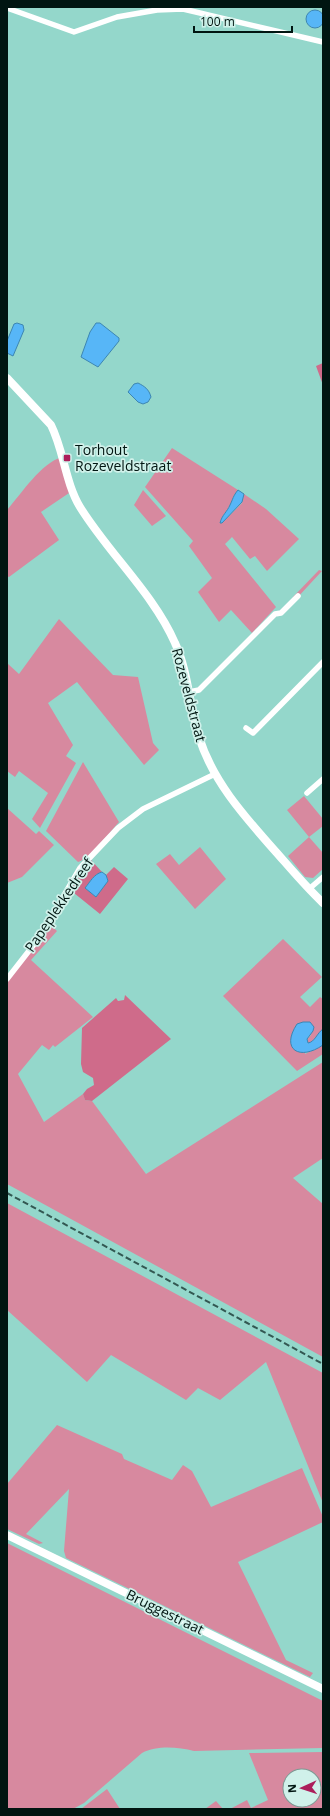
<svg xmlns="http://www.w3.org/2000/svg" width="330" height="1816" font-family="'Open Sans',sans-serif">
	<rect width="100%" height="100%" fill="#94d7cb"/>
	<path fill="#d7899f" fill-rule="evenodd" d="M172,448L238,490C233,496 233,499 230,505C227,512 222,515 220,523H222L242,503L244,494L266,509L299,539L267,571L255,556L250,559L232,537L225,544L276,607L252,633L231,610L219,622L198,592L212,578L189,546L193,541L145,487Z
		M62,457L72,491L41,512L59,540L9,577L7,576V510C22,493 41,463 62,457Z
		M143,490L166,516L152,526L134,505Z
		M319,570L322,571L296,599L293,597Z
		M59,619L113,675L138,677L153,743L159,750L144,765L77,682L48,703L73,745L66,756L76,763L40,828L32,819L48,793L19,771L15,777L7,771V663L19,674Z
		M83,762L119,822C110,832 89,860 78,862L46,831Z
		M304,796L323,819V826L309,837L287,810Z
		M7,808L36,834L39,831L54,845L22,877L7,883Z
		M309,837L323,853V869L313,878L305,877L288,856Z
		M200,847L226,879L195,909L156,864L170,854L179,865Z
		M48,922L57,931L31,960L93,1017L55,1047L53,1045L49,1050L42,1045L18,1074L44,1122L83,1094L85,1100L92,1101L146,1174L323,1062V1158L293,1178L323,1204V1357L7,1184V979Z
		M283,939L322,977L300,997L310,1007L320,997L323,999V1029L311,1043H308L307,1039L311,1035L303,1022L305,1054L323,1045V1054L297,1071L223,996Z
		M7,1203L323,1373V1503L266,1362L220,1400L198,1388L186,1400L111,1355L87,1382L7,1310Z
		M57,1425L122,1454L124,1459L172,1480L183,1465L192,1471L211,1507L302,1468L323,1517V1522L238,1562L286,1660L313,1673L310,1677L66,1558L64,1551L69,1489L26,1534L43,1543L39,1544L7,1529V1484Z
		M7,1543L323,1701V1748L194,1751C178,1747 157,1745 142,1753L84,1803L73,1809H7Z
		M323,1752V1809H230L247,1800L251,1808L268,1800L249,1753ZM290,1776H314V1800H290Z
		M107,1789L120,1809H81Z
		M216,1801L223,1809H205Z"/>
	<path fill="#cf6b8a" d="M323,363V385L316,366Z
		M91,860L102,872C94,874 90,882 85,888L96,897L108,881L106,875L114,867L128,879L100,914L69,889Z
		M125,995L171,1039L92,1101L85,1100L83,1094L87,1089L94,1085L93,1078L83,1072L81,1064L82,1028L116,998L118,1001L124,1000Z"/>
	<path fill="#57b6f7" stroke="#3d86b2" d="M306 19a9 9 0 1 1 18 0a9 9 0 1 1-18 0Z
		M17,323L23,325L24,330L13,356L7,353V341L14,324Z
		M96,323H100L119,338V341L98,367L81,357L90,332Z
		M138,383C144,386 149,389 151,397L148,402L143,404L138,402L128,392L134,384Z
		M238,490L244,494L242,502L222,523H220C222,515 227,512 230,505C233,499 233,496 238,490Z
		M102,872L106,875L108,881L96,897L85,888C90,882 94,874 102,872Z
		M303,1022H310L314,1027L313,1031L307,1039L308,1043C315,1042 317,1033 323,1029V1045C300,1061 280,1050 297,1024Z"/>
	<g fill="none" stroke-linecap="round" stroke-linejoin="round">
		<path stroke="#fff" stroke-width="5.5" d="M7,8L74,32L117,17L157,10L183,9L323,42
			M189,692L199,690L275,614L281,613L298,596
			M246,728L253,733L323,662
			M307,793L323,779
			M309,889L323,877
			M7,979L39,938L80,868L118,828L143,809L215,774"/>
		<path stroke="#fff" stroke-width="8" d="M7,378L51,425C64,451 65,482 80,507C109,554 153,593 175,643C189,673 189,706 199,737C213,782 245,817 276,852C291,869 306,887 323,903"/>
		<path stroke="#fff" stroke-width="8" d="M7,1535L323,1689"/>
		<path stroke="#335852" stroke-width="2" stroke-dasharray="6 3" stroke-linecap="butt" d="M7,1193L323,1364"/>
	</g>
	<rect fill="#ac1e5b" stroke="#d0f1ea" stroke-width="1.5" x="63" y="454" width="8" height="8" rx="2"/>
	<g text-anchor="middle" stroke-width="3.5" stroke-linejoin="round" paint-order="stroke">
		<g font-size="14" fill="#001511" stroke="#d0f1ea" text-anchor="start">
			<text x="75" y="455">Torhout<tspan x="75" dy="16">Rozeveldstraat</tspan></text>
		</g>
		<g font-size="14" fill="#001511" stroke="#d0f1ea">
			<text transform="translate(189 695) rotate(75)" y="5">Rozeveldstraat</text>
			<text transform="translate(59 905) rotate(-56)" y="5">Papeplekkedreef</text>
			<text transform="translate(165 1612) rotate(26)" y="5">Bruggestraat</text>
		</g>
	</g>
	<rect width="330" height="1816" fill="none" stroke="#001511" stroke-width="16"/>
	<g transform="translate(302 1788) rotate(267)"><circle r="19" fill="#d0f1ea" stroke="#7d9993"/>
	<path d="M0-3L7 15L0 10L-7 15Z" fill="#ac1e5b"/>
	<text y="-6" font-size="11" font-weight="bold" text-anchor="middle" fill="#001511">N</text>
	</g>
	<path d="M194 26v6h98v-6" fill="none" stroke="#001511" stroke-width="2"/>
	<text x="200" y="26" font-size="12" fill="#001511" stroke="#d0f1ea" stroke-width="3" paint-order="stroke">100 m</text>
</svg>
